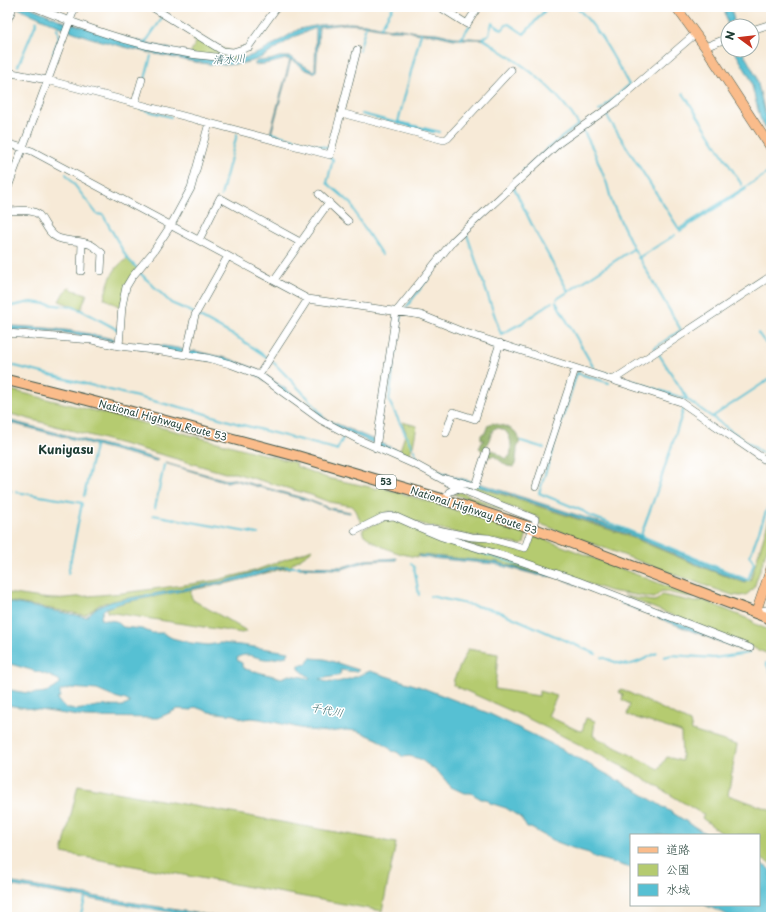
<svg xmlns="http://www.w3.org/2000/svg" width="778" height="924" font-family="'Playpen Sans','Klee One',sans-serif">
	<rect width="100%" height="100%" fill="#fff"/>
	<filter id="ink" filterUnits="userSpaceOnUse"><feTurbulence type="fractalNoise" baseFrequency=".025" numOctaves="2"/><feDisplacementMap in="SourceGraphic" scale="8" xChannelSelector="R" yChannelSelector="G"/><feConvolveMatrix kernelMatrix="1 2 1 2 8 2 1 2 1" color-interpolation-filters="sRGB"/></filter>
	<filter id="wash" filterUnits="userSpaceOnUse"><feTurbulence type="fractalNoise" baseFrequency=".012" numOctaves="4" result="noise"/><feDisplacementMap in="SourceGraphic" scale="16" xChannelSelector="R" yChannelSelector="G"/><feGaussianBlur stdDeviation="0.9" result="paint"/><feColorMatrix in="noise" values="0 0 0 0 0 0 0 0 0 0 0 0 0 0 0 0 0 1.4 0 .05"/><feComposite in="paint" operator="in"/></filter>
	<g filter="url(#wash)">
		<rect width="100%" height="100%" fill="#f7ead7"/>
		<path fill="#b5cb70" stroke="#6a8452" d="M195,36L236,54L234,59H218L190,53L196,42L193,40Z
			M127,259L137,269L120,307L104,298L105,295C109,280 113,267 127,259Z
			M69,287L73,290L87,294L81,309L59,301L64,292L66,291Z
			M7,389L179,432L297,463L296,466L327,478L375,488L376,489L380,487L430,502L527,533L524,543L522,545C478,536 431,532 390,511L363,524C357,519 359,511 352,506L329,502L311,495L235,473H225L163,455L7,413Z
			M402,422L417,426L413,446L408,456L400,450L406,432Z
			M451,481L476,486L626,535L704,568L745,583L746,580L750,581L771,513V537L755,585L752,590L746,595L740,596L732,595L684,578L538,523L540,518L486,498Z
			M460,492L528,519L453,494Z
			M393,518L553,574L535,572L497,562L418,555V557C399,555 378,547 363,534V529L385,519Z
			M432,531L506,544L528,551L534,536H536L695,597L694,598L662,591L654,598L610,591Z
			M312,549L313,550L292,564L291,568L277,570L229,583L191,590V596L193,600L247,631L242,633L107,612V602L99,605L85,615L7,601V593L41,598L54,599L123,593L191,584L217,580L254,571Z
			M662,595L695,602H698L703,600L753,621V623L771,631V655L624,596L653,601L657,600Z
			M468,649L498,654L495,689L539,696V691L557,696L548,716L577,730L582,731L586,718L595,721L593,736L659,769L667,757L682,761L681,732L627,715L630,704L622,700L623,695L619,692L621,689L690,722L692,731L737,745L728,795L771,810V864L759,858V835H724L702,818L704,815L631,771L604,757L527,718L453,685L454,679Z
			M78,785L396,843L382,911L62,853Z"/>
		<path fill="#90af62" stroke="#58764b" d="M492,423C500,425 519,428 519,440C520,443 518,445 517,448C517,454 516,462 514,467L507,466L494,456L489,457L487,454L488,451L493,450C498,452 500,457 506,459L510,456C513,444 510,427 495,428L493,430L484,452L479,448L481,445V444L484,440L481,439V435L483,433H485L488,425Z"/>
		<path fill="#57c0d3" stroke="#3b7e84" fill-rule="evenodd" d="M15,7H30L65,22L206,58L236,60L250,56L263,51L299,29L320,25L350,23L365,24L389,29L395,28L416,32L436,33L454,37L484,39H454L437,35L415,33L406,30H389L363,25L345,24L319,27L316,71L314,73L304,69L297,63L291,60L271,134H270L290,60L286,59L271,63L255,65V63L257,61L270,60L279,57H290L313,71L315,70L316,28C308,31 299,34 291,39C277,47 265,58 249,62C223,68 196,63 171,57C143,52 115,45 88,37C63,29 39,17 15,7Z
			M724,7H731L735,26H728V27Z
			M734,50H742L756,76L766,117L771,127V139L760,118L750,78Z
			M10,326C38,327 64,329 90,334C99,336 108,337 117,341L116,343L108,340L54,331L7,330V327Z
			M136,343C149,345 179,346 190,352L195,351L230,359L256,369L283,387L328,420L404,453L409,456L408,459L338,428L244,367L130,346L131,344Z
			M7,420L143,455L158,460L156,461L7,422Z
			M411,459L452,476L478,483L627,531L745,580V582L711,570L627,534L508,495L451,479L410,460Z
			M165,463L226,480L234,479L303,498L329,508L350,512V513L332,510L309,501L234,480L227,482Z
			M418,555L497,562L534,573L550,574L612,597L611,599L557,577L537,575L495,564L419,557Z
			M397,558L396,560L368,561L342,569L299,568L298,566L343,567L365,560Z
			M289,566L288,567L277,569L245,579L224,583L125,602L106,608L103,611L100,619L116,621L123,627L142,629L152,633H163L172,638L191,643L208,645L220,643L240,645L289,652L287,656C280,657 272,660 265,659C255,658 246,651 237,658L238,661L242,663V667L245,669L282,678L289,675L303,677L309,679L310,678L299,669V665L306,664L309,659L310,658L325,659L359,670L357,672L340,670V671L341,673L337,676L320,679C332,688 357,676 370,671L418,686L488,713L554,745L639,792L708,835H631V868L594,857L589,853L575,849L552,840L531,828H527L521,818L506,808L490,803L486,799H481L471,793H464L451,787L440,774L420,759L409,756L403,757L397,752L392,751L386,745L377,739L358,731L346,730L328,732L309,730L260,719L251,718L243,719L235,715L209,712L195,707L192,710L178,709L158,718L85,717L7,705V689C22,693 49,698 60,683L59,680L45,674L7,663V602L86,617L96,608L113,601L224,581L274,567ZM70,688L97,690L111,696L126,700L130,703C128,704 124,706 122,706C115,707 103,705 97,706C80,709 68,715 57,699L60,697V691Z
			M620,599L739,646L738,649L620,603Z
			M759,864L767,867L771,871V917H732L705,905H759Z
			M7,882L220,917H200L7,885Z"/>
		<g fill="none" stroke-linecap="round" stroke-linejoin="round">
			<path stroke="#57c0d3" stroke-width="2" d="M548,7L524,34L509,24L506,25L502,30L492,23L489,34L483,39C490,42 495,47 501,51C532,70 560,94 579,125
				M576,7C599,28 614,58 629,85L605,106
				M579,10L582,7
				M167,11L170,7
				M381,27L393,7
				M421,33L398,122L440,132
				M461,39L470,25
				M145,43L163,17
				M359,51L366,25
				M53,53L59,38L57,28
				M18,66L37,21
				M145,79L151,56
				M683,93L742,185
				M141,109L171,117
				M599,111L603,108
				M605,113L679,229L771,171
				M362,114L433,132
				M583,130L593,149L607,184L612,203L634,249L681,330L654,348
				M271,133L328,148
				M330,158L333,159L327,183L352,204L357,217L382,255
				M523,171L549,147L578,125
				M66,174L97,214L103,215L127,258L137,268
				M514,188L535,231L568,291
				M221,196L237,134
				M680,231L746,189
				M466,232L501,334L522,323L552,302
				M638,258L675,235
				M139,272L171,303L194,313
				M557,299L633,249
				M556,302L595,370L612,375
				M7,307L31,302L71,307
				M73,307L83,311L118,330
				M405,309L433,272
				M198,316L240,339L268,358
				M758,333L766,344L771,347
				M658,353L687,398L686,399
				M395,355L401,317
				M273,362L311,401L322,415
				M394,362L389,401L412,447
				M7,364L169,405
				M624,378L688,400L771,459
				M609,383L577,373L539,493L583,511L590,516L620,527L748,580L754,563L750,556L771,498
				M172,405L196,411L239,424L335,449L337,450L343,438
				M712,417L771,378
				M521,441L544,448
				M414,450L420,464
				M7,490L11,491
				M16,492L82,503L68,574
				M84,496L95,446
				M155,508L164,465
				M153,515L258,534
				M641,535L657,491L684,408
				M426,536L530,568
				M411,563L414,567L419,595
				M286,567H300
				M430,596L498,611L596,654
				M602,657C630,669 630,666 657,653
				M664,657L672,655L714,658L749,653
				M766,663L771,673
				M80,917L85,900"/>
		</g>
	</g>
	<g filter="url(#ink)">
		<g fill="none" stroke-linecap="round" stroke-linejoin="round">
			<defs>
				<path id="minor" d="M34,7C93,31 153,52 216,57
					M152,7L223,51L233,52L249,47
					M440,7L467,24L478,7
					M7,8L12,10L7,21
					M752,30L771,24
					M249,46L277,7
					M705,47L728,38
					M7,72L47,80L330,155L341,113L444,140L448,138L511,70
					M135,103L142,79
					M341,113L357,50
					M7,143L32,151L308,299L421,315L463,332L681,402L771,464
					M7,190L75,7
					M319,194L348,221
					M7,211C16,211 30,208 38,214C45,221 47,233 58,238C68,242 79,240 89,244C93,245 98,250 102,253L101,271
					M199,240L220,198L300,242
					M81,271L82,243
					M274,280L329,202
					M7,333L92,340L119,346L161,351L207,358L230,364L259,375L321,420L357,439L418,466L458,488L449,492L445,500
					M119,346L122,306L126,287L132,277L153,252L171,225L191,188L209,123
					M186,355L195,315L228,256
					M259,375L308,299
					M613,380L771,276
					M446,433L453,412L475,419L500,343
					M376,448L396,312L453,241L480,216L559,143L614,104L695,34
					M446,478L475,486L486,452
					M536,487L575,369
					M423,529L442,537L520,561L578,581L750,648
					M355,531L383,517L394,516L423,529H433L472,537L488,538L525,548L535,519L458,488
					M756,612L771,609"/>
				<path id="major" d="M676,7L705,47L771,148
					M756,612L771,568"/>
				<path id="highway" d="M7,380L87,400L297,456L445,500L532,528L771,619"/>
			</defs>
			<use href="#minor" stroke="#3f574c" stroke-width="8"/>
			<use href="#major" stroke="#3f574c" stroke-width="10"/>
			<use href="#highway" stroke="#3f574c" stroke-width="12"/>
			<use href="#minor" stroke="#fff" stroke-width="7"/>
			<use href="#major" stroke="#fabc8b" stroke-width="9"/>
			<use href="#highway" stroke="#fabc8b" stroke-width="10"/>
		</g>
	</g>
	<g text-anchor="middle" stroke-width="3" stroke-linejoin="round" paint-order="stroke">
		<rect fill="#fff" stroke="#627771" stroke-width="1" x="376" y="475" width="20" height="14" rx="3"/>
		<g font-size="9" font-weight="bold" fill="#1f3d34">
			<text x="386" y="485">53</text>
		</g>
		<g font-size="10" fill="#1f3d34" stroke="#fff">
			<text transform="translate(163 420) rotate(15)" y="4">National Highway Route 53</text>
			<text transform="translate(474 510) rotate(18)" y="4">National Highway Route 53</text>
		</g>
		<g font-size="11" font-style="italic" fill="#306464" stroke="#fff">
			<text transform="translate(229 59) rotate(-3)" y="4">清水川</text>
			<text transform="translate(327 710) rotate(11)" y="4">千代川</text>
		</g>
		<g font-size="12" font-weight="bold" fill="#1f3d34" stroke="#fff">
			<text x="66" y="454">Kuniyasu</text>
		</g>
	</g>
	<rect width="778" height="924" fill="none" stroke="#fff" stroke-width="24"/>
	<rect x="630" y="834" width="130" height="72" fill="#ffffff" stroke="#a5b1ae"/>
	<rect x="638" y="847" width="20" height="6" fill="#fabc8b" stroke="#a5b1ae"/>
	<text x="666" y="854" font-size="12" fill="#1f3d34">道路</text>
	<rect x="638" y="864" width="20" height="12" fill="#b5cb70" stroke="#a5b1ae"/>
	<text x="666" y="874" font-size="12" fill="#1f3d34">公園</text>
	<rect x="638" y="884" width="20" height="12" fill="#57c0d3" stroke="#a5b1ae"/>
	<text x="666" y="894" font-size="12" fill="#1f3d34">水域</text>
	<g transform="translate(740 38) rotate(285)"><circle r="19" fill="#ffffff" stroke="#a5b1ae"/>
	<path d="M0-3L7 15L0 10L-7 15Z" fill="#c8321e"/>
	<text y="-6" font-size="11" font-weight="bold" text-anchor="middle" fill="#1f3d34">N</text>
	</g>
</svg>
